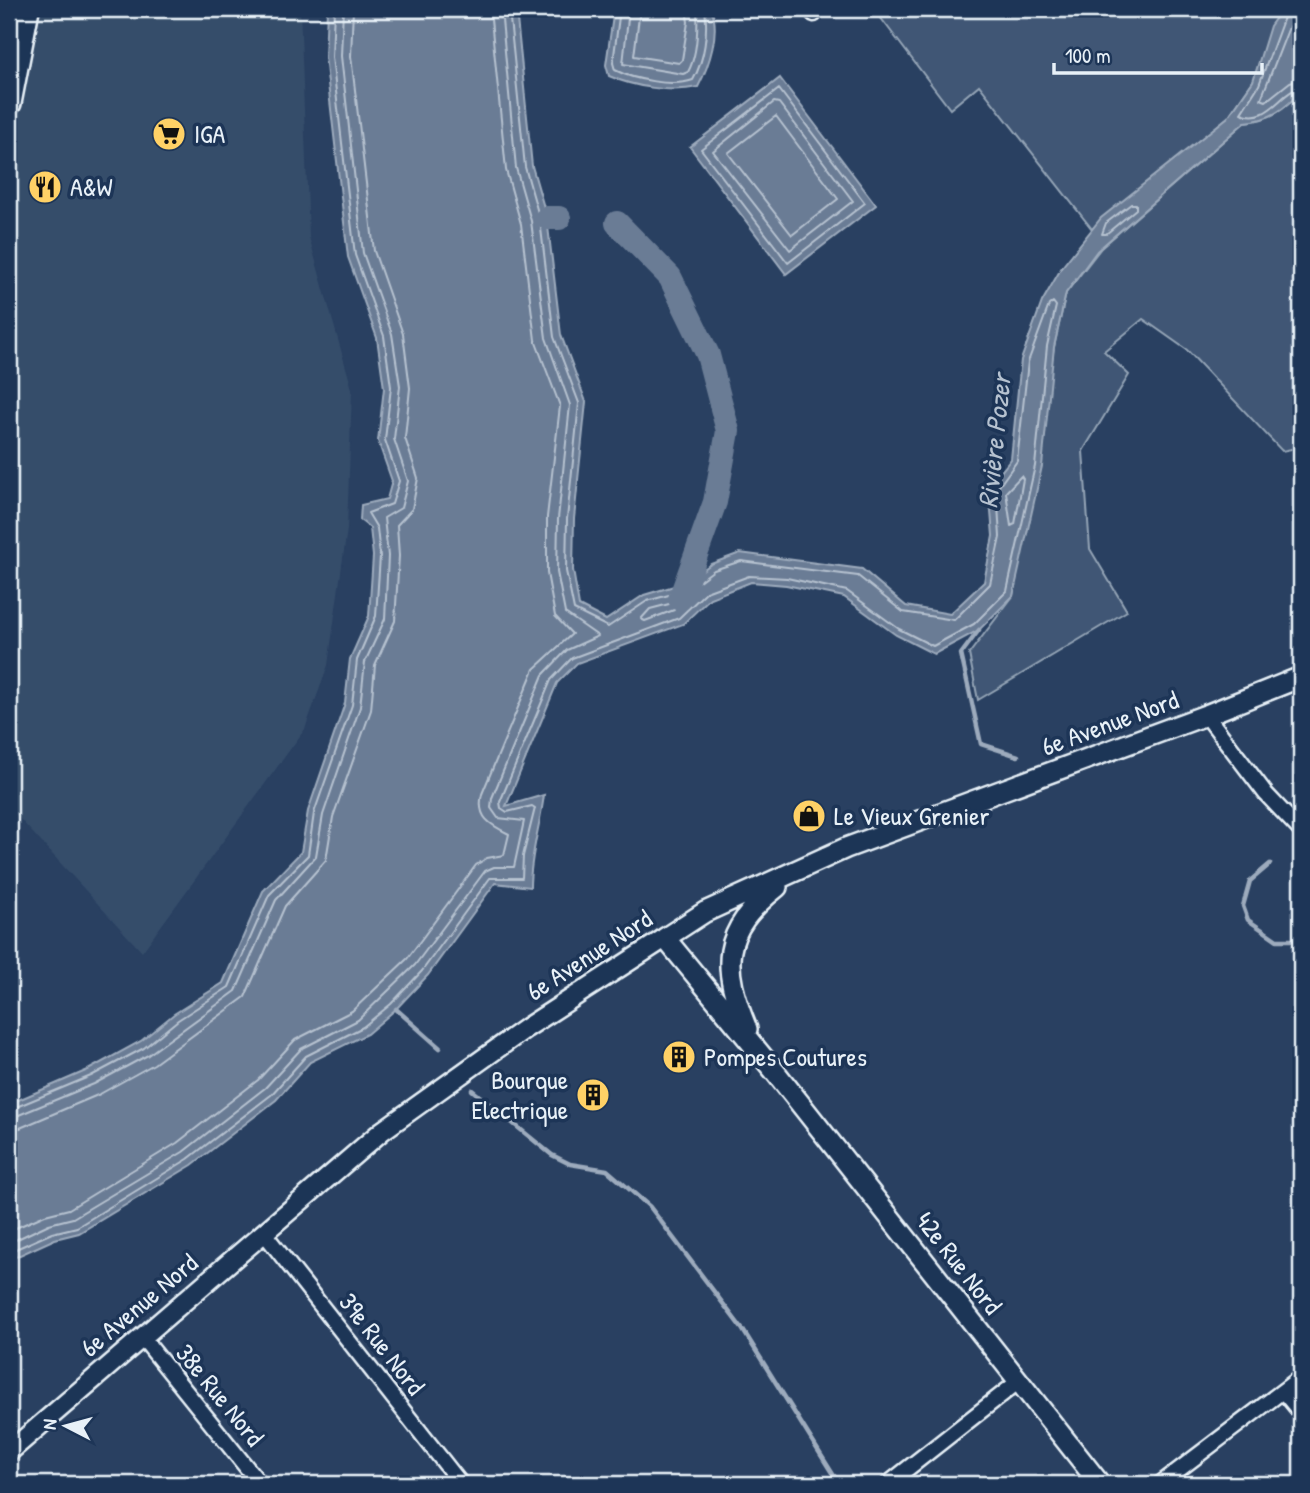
<svg xmlns="http://www.w3.org/2000/svg" width="1310" height="1493" font-family="'Patrick Hand',sans-serif">
	<rect width="100%" height="100%" fill="#294061"/>
	<filter id="ink" filterUnits="userSpaceOnUse"><feTurbulence type="fractalNoise" baseFrequency=".0143" numOctaves="2"/><feDisplacementMap in="SourceGraphic" scale="14" xChannelSelector="R" yChannelSelector="G"/><feConvolveMatrix kernelMatrix="1 2 1 2 8 2 1 2 1" color-interpolation-filters="sRGB"/></filter>
	<g filter="url(#ink)">
		<path fill="#364d6b" d="M9,9H300L309,237L352,389L347,529L328,665L305,729L142,952L9,807Z"/>
		<path fill="#415774" stroke="#94a4b6" stroke-width="2" d="M868,9H1284L1253,81L1228,117L1092,229L979,85L950,109L877,13Z
			M1301,91V447L1282,451L1187,350L1143,319L1104,351L1129,375L1083,451L1090,549L1127,611L978,700L969,654L1013,596L1054,347L1066,293L1101,248L1245,122C1270,120 1285,110 1301,91Z"/>
		<path fill="#6b7c95" stroke="#9dabbd" stroke-width="2" d="M327,9H516L532,166L547,218L561,335L586,402L574,519L573,570L579,606L606,620L644,595L684,583L711,564L740,553L862,569L906,606L950,614L984,582L993,536L989,487L1011,459L1021,360L1042,302L1062,267L1101,218L1228,117L1253,81L1270,26L1282,9H1301V91C1285,110 1269,120 1245,122L1097,251L1066,293L1054,347L1042,466L1013,596L979,630L934,654L896,635L844,597L786,585L751,582L710,598L683,624L577,663L557,683L506,806L544,795C540,827 530,855 530,887L495,883L428,975L396,1009L367,1034L310,1062L276,1100L192,1165L79,1233L55,1239L9,1260V1104L88,1070L141,1041L174,1014L223,983L263,891L301,852L308,811L345,703L350,659L369,616L373,556L370,528L360,520L361,505L387,499L392,481L378,441L384,388L377,338L348,257L325,57Z
			M614,9H711C721,31 709,66 698,87C671,93 634,87 609,76L606,65Z
			M780,78L876,205L786,274L690,147Z"/>
		<g fill="none" stroke-linecap="round" stroke-linejoin="round">
			<path stroke="#b6c2d0" stroke-width="2" d="M620,9L613,63L615,70C634,80 673,87 693,80C705,59 708,32 705,9
				M629,9L623,64L683,74L688,72C698,54 698,29 697,9
				M640,9L634,56L679,63L682,60L688,22L686,9
				M1287,9L1259,85L1241,113C1269,125 1281,90 1301,88
				M1296,9L1261,99L1266,101L1290,82L1301,79
				M779,89L865,203L788,263L701,149Z
				M774,102L779,103L853,201L790,250L713,151Z
				M776,116L838,199L792,235L728,153Z
				M1131,204H1136V209L1106,234H1102L1106,223Z
				M1021,476L1023,479L1015,524L1011,526L1006,492Z
				M673,603L677,606L674,610L645,621L641,619L650,609Z
				M9,1110L91,1076L144,1048L178,1020L229,987L269,895L308,855L314,813L352,705L357,660L376,616L380,556L377,528L368,513L392,504L399,481L385,440L391,387L384,336L355,255L332,57L334,9
				M9,1119L94,1084L148,1055L236,991L276,900L316,856L323,815L360,707L365,662L385,619L388,556L384,518L401,508L408,481L394,439L400,386L392,334L363,253L341,56L343,9
				M9,1130L20,1128L100,1094L154,1064L245,997L285,906L326,860L333,817L371,710L375,665L395,621L399,556L397,525L412,509L418,478L405,438L410,388L403,334L374,251L351,56L353,9
				M9,1231L45,1215L69,1209L177,1143L258,1080L295,1040L352,1011L407,959L476,865L487,858L504,855L509,834C491,825 476,818 482,794L534,669L572,634L555,616L547,573V517L560,406L535,340L521,224L506,170L490,9
				M9,1243L49,1224L73,1218L183,1152L265,1088L301,1049L358,1020L415,965L485,871L494,867H514L524,821L498,818L491,808L492,798L543,675L567,650L598,636L565,613L557,572L558,519L570,405L546,338L531,221L516,168L501,9
				M9,1252L52,1233L77,1227L188,1159L271,1095L306,1056L363,1027L391,1004L422,971L490,878H522L523,856L535,808L532,806L507,812L501,808L500,802L551,680L572,658L679,618L706,592L749,576L787,578L847,591L899,629L933,646L974,624L1007,591L1035,466L1047,346L1056,306L1053,302L1049,305L1028,362L1017,461L997,489L1000,537L990,584L954,620L903,612L858,576L741,561L714,570L687,590L647,601L608,627L574,610L566,571L567,519L579,403L554,337L540,220L525,167L509,9"/>
			<path stroke="#9dabbd" stroke-width="4.5" d="M979,630L961,654L981,744L1018,756
				M1270,864L1250,881L1243,906L1248,920L1277,940H1301
				M396,1009L440,1048
				M472,1090L552,1155L570,1164L607,1170L650,1207L743,1330L839,1484"/>
			<path stroke="#6b7c95" stroke-width="24" d="M547,218H559
				M617,223L670,277L708,355L728,431L715,502L680,599"/>
			<defs>
				<path id="minor" d="M810,9L814,14
					M1206,715L1266,794L1301,831
					M264,1233L461,1484
					M142,1337L260,1484
					M1283,1391L1301,1413
					M888,1484L1019,1381
					M1160,1484L1301,1377"/>
				<path id="tertiary" d="M9,1452L382,1131L526,1028L665,938"/>
				<path id="secondary" d="M747,1029C721,966 720,932 777,887
					M1100,1484L776,1073L665,938L705,912L846,848L1206,715L1301,677"/>
				<path id="primary" d="M9,103L27,9"/>
			</defs>
			<use href="#minor" stroke="#e8f1f8" stroke-width="19"/>
			<use href="#tertiary" stroke="#e8f1f8" stroke-width="23"/>
			<use href="#secondary" stroke="#e8f1f8" stroke-width="24"/>
			<use href="#primary" stroke="#e8f1f8" stroke-width="28"/>
			<use href="#minor" stroke="#1d3557" stroke-width="14"/>
			<use href="#tertiary" stroke="#1d3557" stroke-width="18"/>
			<use href="#secondary" stroke="#1d3557" stroke-width="19"/>
			<use href="#primary" stroke="#1d3557" stroke-width="23"/>
		</g>
	</g>
	<defs>
		<symbol id="supermarket-disc" viewBox="-11 -11 22 22"><circle r="9.5" fill="#ffd166" stroke="#1d3557"/><path d="M-6-5.5h2.5l.6 2H6L4.5 2H-2.5L-4.4-4H-6ZM-1.5 3.2a1.3 1.3 0 1 0 .1 0ZM3 3.2a1.3 1.3 0 1 0 .1 0Z" fill="#111"/></symbol>
		<symbol id="restaurant-disc" viewBox="-11 -11 22 22"><circle r="9.5" fill="#ffd166" stroke="#1d3557"/><path d="M-5-6h1v4h1v-4h1v4h1v-4h1v5L-1.5 .5V6h-2V.5L-5-1ZM5-6V6H3V1.5H1.5Q1.5-4 5-6Z" fill="#111"/></symbol>
		<symbol id="shop-disc" viewBox="-11 -11 22 22"><circle r="9.5" fill="#ffd166" stroke="#1d3557"/><path d="M-5-2.5h2.3a2.7 3.5 0 0 1 5.4 0H5L5.5 6h-11ZM-1.5-2.5h3a1.5 2.3 0 0 0-3 0Z" fill="#111"/></symbol>
		<symbol id="building-disc" viewBox="-11 -11 22 22"><circle r="9.5" fill="#ffd166" stroke="#1d3557"/><path d="M-4-6H4V6H1V3H-1V6H-4ZM-2.5-4.3h1.7v1.8h-1.7ZM.8-4.3h1.7v1.8H.8ZM-2.5-1h1.7V.8h-1.7ZM.8-1h1.7V.8H.8Z" fill="#111"/></symbol>
	</defs>
	<g fill-rule="evenodd">
		<use href="#supermarket-disc" x="150" y="115" width="38" height="38"/>
		<use href="#restaurant-disc" x="26" y="168" width="38" height="38"/>
		<use href="#shop-disc" x="790" y="797" width="38" height="38"/>
		<use href="#building-disc" x="660" y="1038" width="38" height="38"/>
		<use href="#building-disc" x="574" y="1076" width="38" height="38"/>
	</g>
	<g text-anchor="middle" stroke-width="7" stroke-linejoin="round" paint-order="stroke">
		<g font-size="26" fill="#e8f1f8" stroke="#1d3557" text-anchor="start">
			<text x="194" y="143">IGA</text>
			<text x="70" y="196">A&amp;W</text>
			<text x="834" y="825">Le Vieux Grenier</text>
			<text x="704" y="1066">Pompes Coutures</text>
			<text x="568" y="1089" text-anchor="end">Bourque<tspan x="568" dy="30">Electrique</tspan></text>
		</g>
		<g font-size="26" fill="#e8f1f8" stroke="#1d3557">
			<text transform="translate(1110 723) rotate(-20)" y="9">6e Avenue Nord</text>
			<text transform="translate(589 955) rotate(-33)" y="9">6e Avenue Nord</text>
			<text transform="translate(959 1263) rotate(52)" y="9">42e Rue Nord</text>
			<text transform="translate(139 1305) rotate(-40)" y="9">6e Avenue Nord</text>
			<text transform="translate(382 1344) rotate(52)" y="9">39e Rue Nord</text>
			<text transform="translate(220 1395) rotate(51)" y="9">38e Rue Nord</text>
		</g>
		<g font-size="28" font-style="italic" fill="#b6c2d0" stroke="#1d3557">
			<text transform="translate(994 441) rotate(-84)" y="10">Rivière Pozer</text>
		</g>
	</g>
	<rect width="1310" height="1493" fill="none" stroke="#1d3557" stroke-width="35"/>
	<rect x="18" y="18" width="1275" height="1458" fill="none" stroke="#e8f1f8" stroke-width="2.5" filter="url(#ink)"/>
	<g transform="translate(66 1426) rotate(276)" stroke="#1d3557" stroke-width="5" paint-order="stroke">
	<path d="M0-5L12 26L0 18L-12 26Z" fill="#e8f1f8"/>
	<text y="-10" font-size="19" font-weight="bold" text-anchor="middle" fill="#e8f1f8">N</text>
	</g>
	<path d="M1054 63v10h208v-10" fill="none" stroke="#e8f1f8" stroke-width="3.5"/>
	<text x="1065" y="63" font-size="21" fill="#e8f1f8" stroke="#1d3557" stroke-width="5" paint-order="stroke">100 m</text>
</svg>
